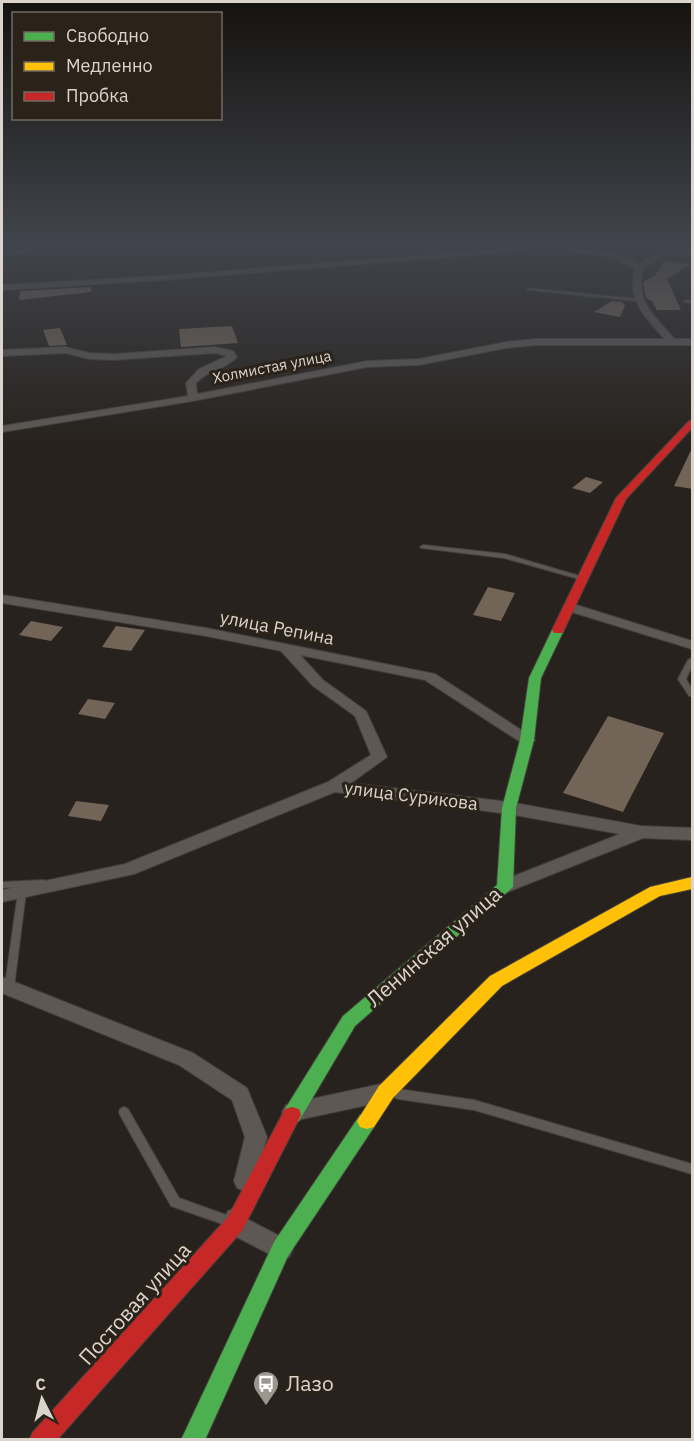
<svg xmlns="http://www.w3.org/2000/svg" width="694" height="1441" font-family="'IBM Plex Sans',sans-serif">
	<rect width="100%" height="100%" fill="#27221d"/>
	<path fill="#726557" d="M664,261L691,264L667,279L681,310H657L652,301L646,298L643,282L655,275Z
		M91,287V292L19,300L20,291Z
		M612,301L622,302L625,305L620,317L594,312Z
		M232,326L238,343L181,347L179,329Z
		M60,328L67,345L49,346L43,330Z
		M693,446V489L674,486Z
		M586,477L603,482L590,493L572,488Z
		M488,587L515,593L501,621L473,615Z
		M31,621L63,627L51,641L19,635Z
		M116,626L145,630L131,651L102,647Z
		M88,699L115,703L105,719L78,714Z
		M608,716L664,733L623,812L563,793Z
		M76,801L109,805L101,821L68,816Z"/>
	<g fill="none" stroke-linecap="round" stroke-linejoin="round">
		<defs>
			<path id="lane" d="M36,242H41L29,251L2,257V255L27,249Z
				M661,253L692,255V257L662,255L660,254Z
				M528,288L637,299L639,300L637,301L529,290L527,289Z
				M686,300L692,301V303L684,302V301Z
				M423,545L505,554L583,577L584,578L581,580L579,579L504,558L421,548L420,547Z
				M692,658V666L686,679L692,689V696H689L678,679L688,660Z
				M43,880L46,881L47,883L46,885L43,886L2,888V882Z
				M22,889L25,890L26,892L14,987L12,990L2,994V986L5,985L18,892L19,890Z
				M398,1089L474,1100L692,1164V1174L474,1110L398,1099L394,1097L393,1094L394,1091Z
				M124,1107L128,1109L179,1198L232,1217L234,1221L232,1225L228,1226L171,1206L120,1115L119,1112L120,1109Z"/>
			<path id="street" d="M536,242H595L571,247L538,246L489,254L162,280L2,290V285L162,276L489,250Z
				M674,242H685L692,249V254L682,251L679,245L643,269C634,301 656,318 675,339H692V345H536L506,348L419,365L367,367L193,401L2,432V426L188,396L186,383L199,369L227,356L215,353L114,360L89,359L65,353L2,356V350L65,347L89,353L114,354L215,347L233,351L237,357C224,371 210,368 196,383L197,394L367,361L419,359L506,342L536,339H665C646,318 626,300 635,269L614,258L569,251L573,249C596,250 620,251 639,264Z
				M2,595L206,628L435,674L532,737L535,740L532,743H522L425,680L300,655L323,680L366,711L387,757L351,783L509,802L641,826L692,828V840L643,838L505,893L499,892L496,887L499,882L620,834L509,814L335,792L134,874L2,902V890L125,864L328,782L371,755L355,716L313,686L281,651L206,636L2,603Z
				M570,603L692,641V649L565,610L563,607L565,604Z
				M2,977L193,1053L247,1088L267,1137L253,1188L245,1191L237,1188L234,1181L245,1137L232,1100L179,1065L2,993Z
				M381,1084L388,1087L391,1093L388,1099L381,1102L293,1121L286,1119L282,1112L286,1105L293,1103Z
				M236,1208L244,1211L247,1219L289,1241L293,1249L289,1257L281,1260L227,1232C223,1223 224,1220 228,1211Z"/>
			<path id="fast" d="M558,626L564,630L541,678L534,740L516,808L513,887L355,1026L299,1121L292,1123L285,1121L283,1115L285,1109L343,1016L497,885L502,808L520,740L529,678L552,630Z
				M367,1113L374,1115L377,1121L374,1127L288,1256L205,1440H181L274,1242L360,1115Z"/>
			<path id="slow" d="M692,877V889L660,896L502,986L393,1098L374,1127L367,1129L360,1127L357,1121L379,1086L490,976L650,887Z"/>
			<path id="jam" d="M692,420V428L626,499L564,630L562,633H554L552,630L616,498L689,421Z
				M292,1107L299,1109L301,1115L242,1231L57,1440H29L33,1432L228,1217L285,1109Z"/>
		</defs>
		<use href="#lane" stroke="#44403b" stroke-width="2"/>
		<use href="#street" stroke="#44403b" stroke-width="2"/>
		<use href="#fast" stroke="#44403b" stroke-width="2"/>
		<use href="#slow" stroke="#44403b" stroke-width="2"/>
		<use href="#jam" stroke="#44403b" stroke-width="2"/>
		<use href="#lane" fill="#5d5854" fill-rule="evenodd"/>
		<use href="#street" fill="#5d5854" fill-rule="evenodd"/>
		<use href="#fast" fill="#4caf50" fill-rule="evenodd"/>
		<use href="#slow" fill="#ffc107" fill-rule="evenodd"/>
		<use href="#jam" fill="#c62828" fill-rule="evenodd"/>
	</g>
	<linearGradient id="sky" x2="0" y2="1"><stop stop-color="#151310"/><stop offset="0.55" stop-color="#41444c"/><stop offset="1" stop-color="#41444c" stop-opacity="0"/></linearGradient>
	<rect width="694" height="444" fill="url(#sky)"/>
	<defs>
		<symbol id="bus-pin" viewBox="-11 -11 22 30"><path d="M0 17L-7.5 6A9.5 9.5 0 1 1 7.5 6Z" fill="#9b968f" stroke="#2b2319"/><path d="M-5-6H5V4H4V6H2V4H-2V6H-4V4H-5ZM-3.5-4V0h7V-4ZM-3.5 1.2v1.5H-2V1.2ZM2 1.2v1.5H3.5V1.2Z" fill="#fff"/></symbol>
	</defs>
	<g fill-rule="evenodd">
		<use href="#bus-pin" x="251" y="1369" width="30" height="40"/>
	</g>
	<g text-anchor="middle" stroke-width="6" stroke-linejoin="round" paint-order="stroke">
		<g font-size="15" fill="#dad4cd" stroke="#2b2319">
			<text transform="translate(272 367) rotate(-11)" y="5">Холмистая улица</text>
		</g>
		<g font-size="18" fill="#dad4cd" stroke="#2b2319">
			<text transform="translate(277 628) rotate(11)" y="6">улица Репина</text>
			<text transform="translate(411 796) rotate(7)" y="6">улица Сурикова</text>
		</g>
		<g font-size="21" fill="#dad4cd" stroke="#2b2319">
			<text transform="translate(434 947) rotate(-41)" y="7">Ленинская улица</text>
			<text transform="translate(135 1304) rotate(-48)" y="7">Постовая улица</text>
		</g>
		<g font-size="21" fill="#dad4cd" stroke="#2b2319" text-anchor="start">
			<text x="286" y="1391">Лазо</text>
		</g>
	</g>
	<rect width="694" height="1441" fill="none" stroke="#dad4cd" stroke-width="6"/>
	<rect x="12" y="12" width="210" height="108" fill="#2b2319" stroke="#716a61" stroke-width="1.5"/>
	<rect x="24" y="32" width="30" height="9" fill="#4caf50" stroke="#716a61" stroke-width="1.5"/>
	<text x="66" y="42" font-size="18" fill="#dad4cd">Свободно</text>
	<rect x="24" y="62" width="30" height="9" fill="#ffc107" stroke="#716a61" stroke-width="1.5"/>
	<text x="66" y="72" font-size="18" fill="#dad4cd">Медленно</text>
	<rect x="24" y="92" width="30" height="9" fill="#c62828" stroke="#716a61" stroke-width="1.5"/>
	<text x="66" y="102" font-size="18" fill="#dad4cd">Пробка</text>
	<g transform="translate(42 1399) rotate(354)" stroke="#2b2319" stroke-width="4.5" paint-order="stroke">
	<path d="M0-4.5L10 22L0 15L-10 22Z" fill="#dad4cd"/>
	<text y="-9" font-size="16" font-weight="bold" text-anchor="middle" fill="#dad4cd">С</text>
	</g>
</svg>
